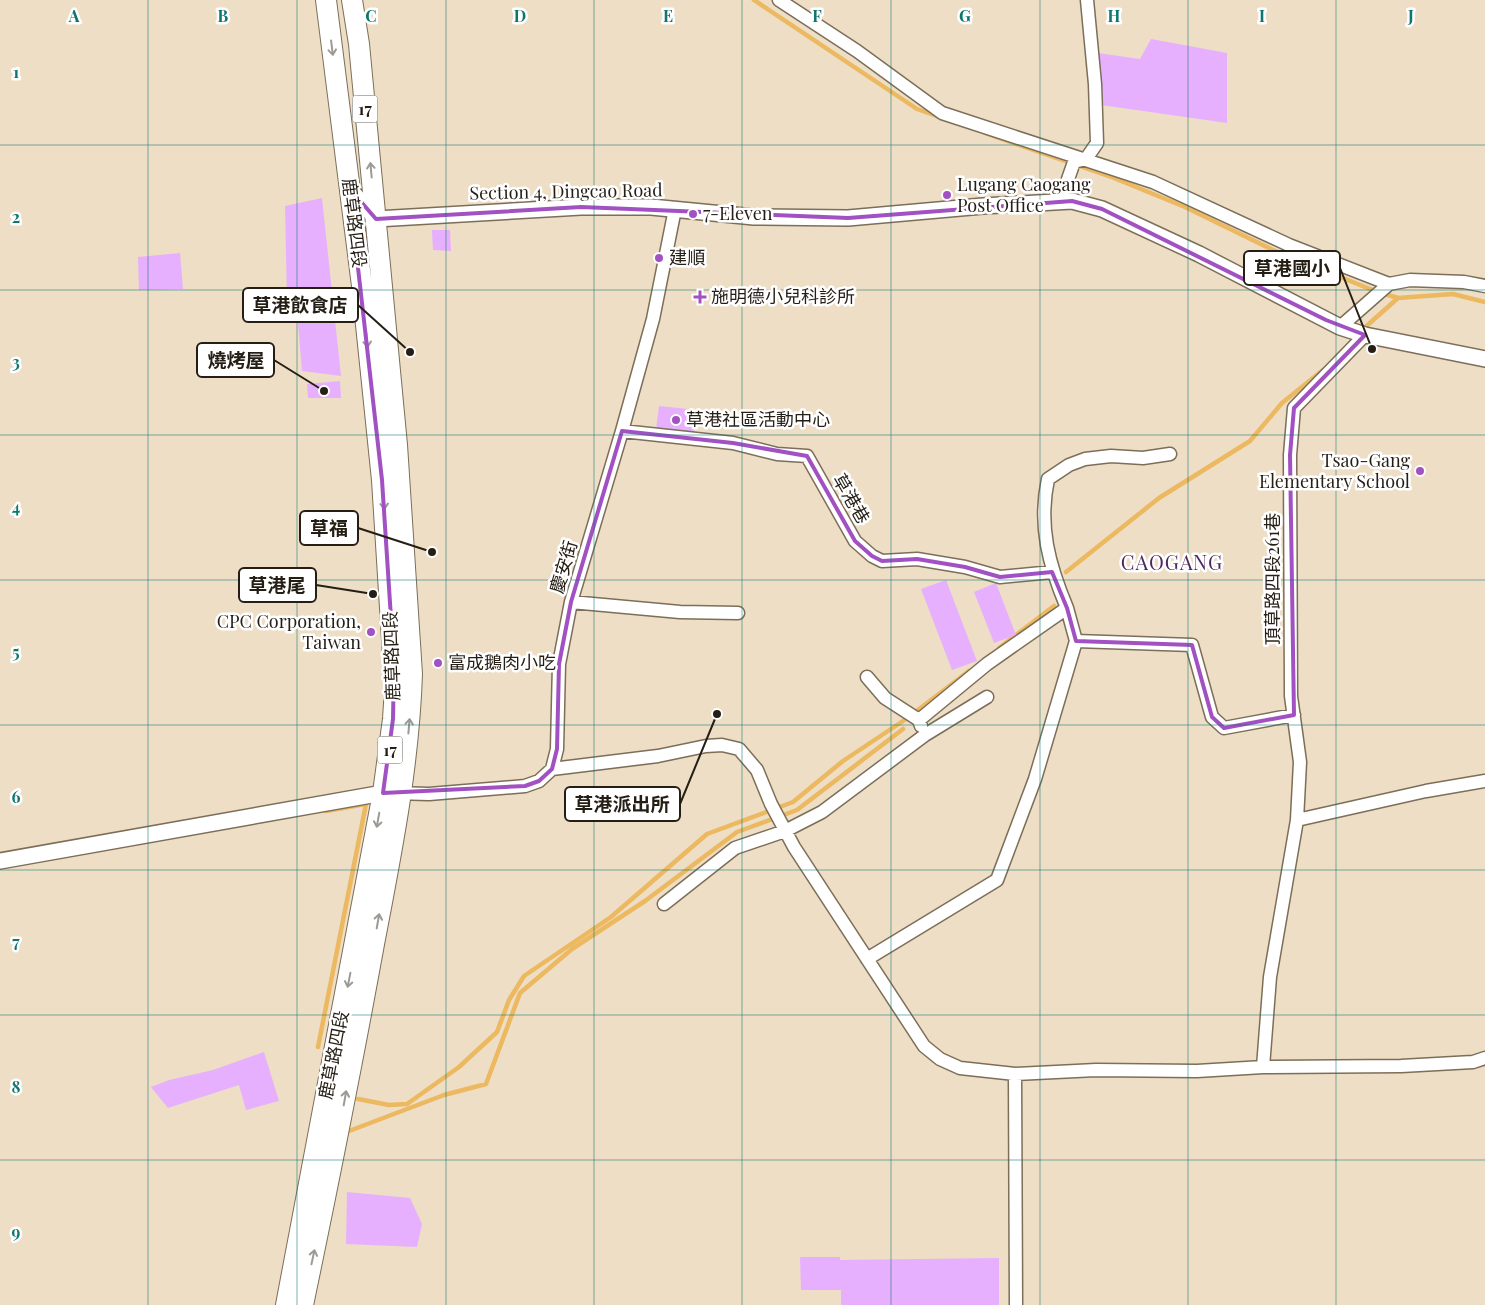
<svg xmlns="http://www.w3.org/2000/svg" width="1485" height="1305" font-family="'Playfair Display','Noto Sans TC',serif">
	<rect width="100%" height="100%" fill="#eddec5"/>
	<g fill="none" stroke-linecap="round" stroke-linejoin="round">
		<path stroke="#ecb860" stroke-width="4.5" d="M754,0L917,109L937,116
			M985,133L1114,178L1185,207L1273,250L1375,291L1398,298L1453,294L1485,302
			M1362,330L1398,298
			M1066,572L1159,498L1250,441L1282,403L1323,370
			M999,648L1054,606
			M318,1047L366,804L326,811
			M358,1099L389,1105L407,1104L459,1067L497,1032L509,1000L524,976L611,917L707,834L793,802L843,761L906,719L969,671
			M349,1131L444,1095L486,1084L520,993L572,949L645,901L737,832L797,810L903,729"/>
	</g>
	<path fill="#e7b0fe" d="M1151,39L1227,53V123L1101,105L1098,53L1140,59Z
		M322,198L341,376L302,371L298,323L248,318L249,296L287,300L285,206Z
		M432,230H450L451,251L433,250Z
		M180,253L183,289L139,290L138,257Z
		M340,381L341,398H308L307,384Z
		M659,406L697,410L694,433L656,430Z
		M946,580L977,661L952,670L921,589Z
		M996,583L1016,635L994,643L974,592Z
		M264,1052L279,1101L246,1110L239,1085L168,1108L151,1087L169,1080L213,1070Z
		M347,1192L410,1198L422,1224L417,1247L346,1244Z
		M800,1257H840V1260L999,1258V1305H841V1290H801Z"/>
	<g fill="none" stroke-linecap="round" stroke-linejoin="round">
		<defs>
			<path id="minor" d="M779,0L857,51L942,113L1153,182L1289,245L1389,284
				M1060,202L1074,162L1086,159L1097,143L1095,84L1087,0
				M1340,327L1389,284L1410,280L1464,282L1485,286
				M622,431L733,443L777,454L807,456L855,541L872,556L882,561L917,559L965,567L1000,577L1052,572
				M571,602L680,612L738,613
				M1076,641L1192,645L1212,717L1224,728L1294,715
				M867,677L885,698L919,720L921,726
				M919,720L987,664L1067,608C1049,565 1038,526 1048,479L1069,465L1085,459L1111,456L1143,458L1170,454
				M552,769L658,756L706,746L722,745L739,749L757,770L771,804L794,847L924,1046L940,1059L960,1068L1015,1074L1096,1070L1197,1071L1263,1067L1401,1066L1473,1062L1485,1058
				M393,793L429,794L525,786L539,781L552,769L557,749L559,664L571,602L622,431L653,319L675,209
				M1297,820L1300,762L1291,696L1290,455L1294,408L1365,335
				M664,904L735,848L785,831L822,812L925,735L987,697
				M867,959L997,880L1035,779L1076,641L1067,608
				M1263,1067L1270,977L1297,820L1426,791L1485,781
				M1015,1074L1016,1305"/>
			<path id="tertiary" d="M349,188L376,219L581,207H651L754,217L848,218L983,206L1072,201L1102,209L1199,254L1340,327L1365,335L1485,359
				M0,861L383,793"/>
			<path id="primary" d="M286,1305L383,793L393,719L395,688L382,480L362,286L326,0
				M303,1305C328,1185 352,1065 374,944C391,855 409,766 412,674L397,445L359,44L352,0"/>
		</defs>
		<use href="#minor" stroke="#7c6e58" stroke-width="15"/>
		<use href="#tertiary" stroke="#7c6e58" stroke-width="18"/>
		<use href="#primary" stroke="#7c6e58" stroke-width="22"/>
		<use href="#minor" stroke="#fff" stroke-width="12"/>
		<use href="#tertiary" stroke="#fff" stroke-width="15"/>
		<use href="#primary" stroke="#fff" stroke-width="20"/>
	</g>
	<defs><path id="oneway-shaft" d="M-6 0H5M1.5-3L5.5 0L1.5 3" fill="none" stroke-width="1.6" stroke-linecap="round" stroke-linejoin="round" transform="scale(1.25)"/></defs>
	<g stroke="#9c9a96">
		<use href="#oneway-shaft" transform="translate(332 48) rotate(83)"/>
		<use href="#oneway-shaft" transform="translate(371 170) rotate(-95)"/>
		<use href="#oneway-shaft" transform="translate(367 340) rotate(84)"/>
		<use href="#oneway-shaft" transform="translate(384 502) rotate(86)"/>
		<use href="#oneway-shaft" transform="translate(409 726) rotate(-85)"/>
		<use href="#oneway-shaft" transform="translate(378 820) rotate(100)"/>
		<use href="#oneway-shaft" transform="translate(378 921) rotate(-80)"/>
		<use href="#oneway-shaft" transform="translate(349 980) rotate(101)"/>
		<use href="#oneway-shaft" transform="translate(345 1098) rotate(-80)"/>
		<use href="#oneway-shaft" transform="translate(313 1257) rotate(-78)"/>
	</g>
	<path fill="none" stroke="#a251c2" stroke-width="4" stroke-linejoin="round" d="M349,188L376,219L581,207L848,218L1072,201L1102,209L1326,320L1365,335L1294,408L1290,455L1294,715L1224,728L1212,717L1192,645L1076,641L1067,608L1052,572L1000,577L965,567L917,559L882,561L872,556L855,541L807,456L733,443L622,431L571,602L559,664L557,749L552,769L539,781L525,786L383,793L393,719L394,664L382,480Z"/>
	<path fill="none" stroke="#0f766e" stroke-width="1" stroke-opacity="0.55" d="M148,0V1305M297,0V1305M446,0V1305M594,0V1305M742,0V1305M891,0V1305M1040,0V1305M1188,0V1305M1336,0V1305M0,145H1485M0,290H1485M0,435H1485M0,580H1485M0,725H1485M0,870H1485M0,1015H1485M0,1160H1485"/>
	<g fill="#a251c2" stroke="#fff" stroke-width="2">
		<circle cx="947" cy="195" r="5"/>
		<circle cx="693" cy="214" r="5"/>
		<circle cx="659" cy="258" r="5"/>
		<path d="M697.5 289.5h5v5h5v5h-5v5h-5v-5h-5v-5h5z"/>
		<circle cx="676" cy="420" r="5"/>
		<circle cx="1420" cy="471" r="5"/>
		<circle cx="371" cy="632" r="5"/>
		<circle cx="438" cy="663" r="5"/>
	</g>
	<g text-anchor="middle" stroke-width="5" stroke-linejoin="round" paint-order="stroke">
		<g fill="#fff" stroke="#66625b" stroke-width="1">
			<rect x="352.5" y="95.5" width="25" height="27" rx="4"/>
			<rect x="377.5" y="736.5" width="25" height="27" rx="4"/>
		</g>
		<g font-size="16" font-weight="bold" fill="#241e15">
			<text x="365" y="115">17</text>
			<text x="390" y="756">17</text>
		</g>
		<g font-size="18" fill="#241e15" stroke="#fff" text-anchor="start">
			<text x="957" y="191">Lugang Caogang<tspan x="957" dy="21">Post Office</tspan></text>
			<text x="703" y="220">7-Eleven</text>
			<text x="669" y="264">建順</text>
			<text x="711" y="303">施明德小兒科診所</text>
			<text x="686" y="426">草港社區活動中心</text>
			<text x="1410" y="467" text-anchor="end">Tsao-Gang<tspan x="1410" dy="21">Elementary School</tspan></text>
			<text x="361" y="628" text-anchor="end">CPC Corporation,<tspan x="361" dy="21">Taiwan</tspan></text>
			<text x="448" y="669">富成鵝肉小吃</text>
		</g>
		<g font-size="18" fill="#241e15" stroke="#fff">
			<text transform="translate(566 192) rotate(-1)" y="6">Section 4, Dingcao Road</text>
			<text transform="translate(354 223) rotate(83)" y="6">鹿草路四段</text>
			<text transform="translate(851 499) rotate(60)" y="6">草港巷</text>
			<text transform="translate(564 567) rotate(-74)" y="6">慶安街</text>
			<text transform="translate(1273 579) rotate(-90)" y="6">頂草路四段261巷</text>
			<text transform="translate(392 656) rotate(-92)" y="6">鹿草路四段</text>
			<text transform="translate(334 1055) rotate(-79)" y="6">鹿草路四段</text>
		</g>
		<g font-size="20" letter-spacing="1" fill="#4e275d" stroke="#fff">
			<text x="1172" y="570">CAOGANG</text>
		</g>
	</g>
	<g font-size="16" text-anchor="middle" font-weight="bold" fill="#0f766e" stroke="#fff" stroke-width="5" stroke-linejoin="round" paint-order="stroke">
		<text x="74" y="22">A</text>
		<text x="223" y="22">B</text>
		<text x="371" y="22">C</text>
		<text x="520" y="22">D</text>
		<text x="668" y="22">E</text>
		<text x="817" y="22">F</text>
		<text x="965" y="22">G</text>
		<text x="1114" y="22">H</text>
		<text x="1262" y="22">I</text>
		<text x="1411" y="22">J</text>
		<text x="16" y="78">1</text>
		<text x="16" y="223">2</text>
		<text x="16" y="368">3</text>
		<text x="16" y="513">4</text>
		<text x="16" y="658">5</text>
		<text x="16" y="803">6</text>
		<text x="16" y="948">7</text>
		<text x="16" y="1093">8</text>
		<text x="16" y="1238">9</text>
	</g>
	<path fill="none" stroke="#241e15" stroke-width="2" d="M1372 349L1340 268M410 352L358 305M324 391L274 360M432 552L358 528M373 594L316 585M717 714L680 804"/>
	<g fill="#241e15" stroke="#fff" stroke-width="2">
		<circle cx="1372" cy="349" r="5"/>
		<circle cx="410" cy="352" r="5"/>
		<circle cx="324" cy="391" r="5"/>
		<circle cx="432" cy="552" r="5"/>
		<circle cx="373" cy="594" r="5"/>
		<circle cx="717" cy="714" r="5"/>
	</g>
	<g fill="#fff" stroke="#241e15" stroke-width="2">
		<rect x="1244" y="251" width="96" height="34" rx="5"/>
		<rect x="243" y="288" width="115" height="34" rx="5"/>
		<rect x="197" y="343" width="77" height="34" rx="5"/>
		<rect x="300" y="511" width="58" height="34" rx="5"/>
		<rect x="239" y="568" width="77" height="34" rx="5"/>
		<rect x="565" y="787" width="115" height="34" rx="5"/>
	</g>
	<g font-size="19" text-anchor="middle" font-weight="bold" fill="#241e15">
		<text x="1292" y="275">草港國小</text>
		<text x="300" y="312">草港飲食店</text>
		<text x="236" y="367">燒烤屋</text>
		<text x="329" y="535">草福</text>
		<text x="277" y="592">草港尾</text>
		<text x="622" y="811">草港派出所</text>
	</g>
</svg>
